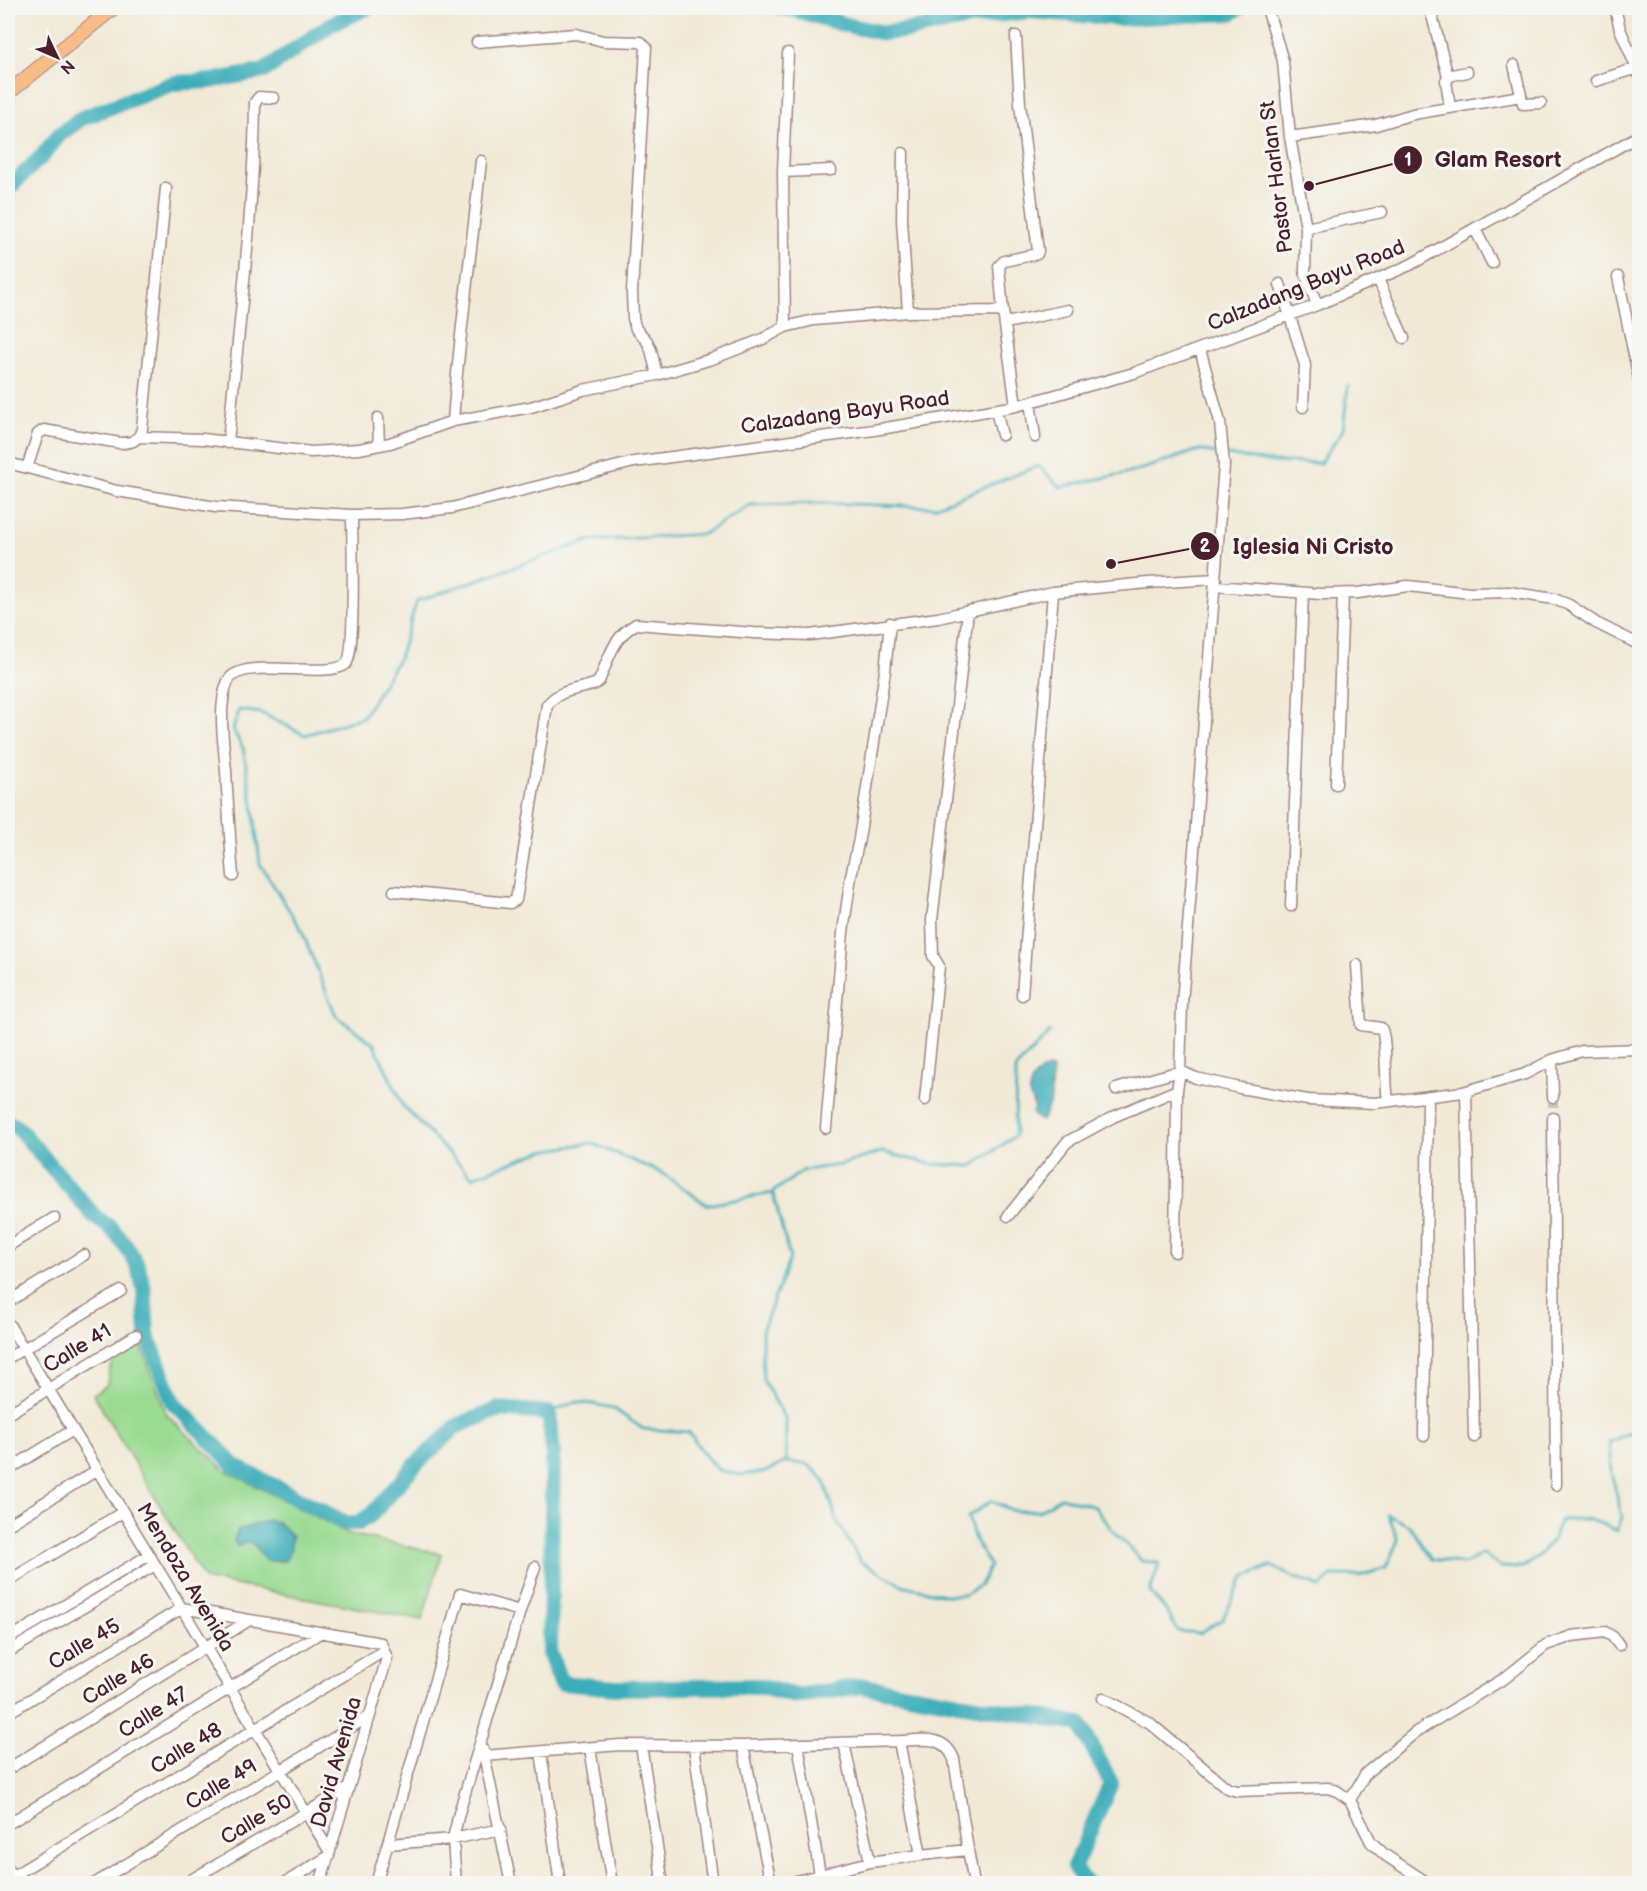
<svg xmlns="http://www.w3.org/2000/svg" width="1647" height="1891" font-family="'Balsamiq Sans',sans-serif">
	<rect width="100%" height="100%" fill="#f6f6f2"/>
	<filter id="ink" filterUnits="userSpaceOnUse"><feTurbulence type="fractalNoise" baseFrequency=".0167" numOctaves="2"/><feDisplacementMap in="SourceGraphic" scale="12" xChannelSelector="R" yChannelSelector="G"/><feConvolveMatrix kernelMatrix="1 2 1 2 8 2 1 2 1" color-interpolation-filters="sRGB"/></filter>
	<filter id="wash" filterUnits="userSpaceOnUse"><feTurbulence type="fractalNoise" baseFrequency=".008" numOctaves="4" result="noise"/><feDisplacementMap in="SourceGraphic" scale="24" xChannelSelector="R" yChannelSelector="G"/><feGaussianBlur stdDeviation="1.35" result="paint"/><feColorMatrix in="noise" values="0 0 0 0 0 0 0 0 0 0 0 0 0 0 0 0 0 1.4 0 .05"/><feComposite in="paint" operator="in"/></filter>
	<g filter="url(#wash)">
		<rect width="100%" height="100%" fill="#f1e9d5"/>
		<path fill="#9adb92" stroke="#727d5e" stroke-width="1.5" d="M139,1339L167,1415L226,1471L350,1534L442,1554L422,1620L204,1579L93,1394L107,1385C109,1360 120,1352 139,1339Z"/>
		<path fill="#3eaeb9" stroke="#446672" stroke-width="1.5" d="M1047,1068L1052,1069L1053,1072L1051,1083V1100L1042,1121L1036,1118L1032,1112L1035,1108C1025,1091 1029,1077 1047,1068Z
			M268,1520L278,1522L292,1536L290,1554L284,1561H266C255,1552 260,1536 237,1546L234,1541L238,1530Z"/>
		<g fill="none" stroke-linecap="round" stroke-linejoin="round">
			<path stroke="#3eaeb9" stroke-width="3" d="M1227,455L1271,462L1320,463L1343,430L1348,386
				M773,1192L804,1170L840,1165L882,1152L931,1164L972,1166L1015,1136L1016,1068L1050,1032
				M549,1413L575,1402L593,1404L613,1408L643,1429L689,1432L703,1453L718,1470L741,1475L765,1472L786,1462L808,1464L824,1480L836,1519L860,1561L902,1585L944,1595H965L980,1585L990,1566L975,1540L968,1517L991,1501L1014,1511H1039L1061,1497L1095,1507L1113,1531L1142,1561L1159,1563L1150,1592L1165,1609L1178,1631L1199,1633L1222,1620L1244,1577L1271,1566L1293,1577L1321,1587L1331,1576H1359L1386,1568L1398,1540L1388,1515L1410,1526L1432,1559L1464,1564L1483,1554L1500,1567L1523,1568L1539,1555L1554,1538L1559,1521C1587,1516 1592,1519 1617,1531L1622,1517L1611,1472L1609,1442L1640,1429
				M786,1462V1420L763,1380L762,1331L790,1258L773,1193L707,1205L662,1173L591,1143L543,1151L472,1177L403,1106L374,1044L336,1016L301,929L260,864L253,805L243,748L233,730L239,710L261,713L305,735L363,717L399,658L417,601L588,541L704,534L750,505L822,503L934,507L1038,466C1047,472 1051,481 1061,487L1136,471L1199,450L1221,454"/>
			<path stroke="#3eaeb9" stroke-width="16" d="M781,8L793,9L846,25L884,33L911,30L969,18L1030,11L1119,18L1231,13L1239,8
				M8,189L43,155L59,135L82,118L174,83L210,81L264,71L330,25L367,8
				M8,1122L19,1129L95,1217L111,1228L127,1247L138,1267L144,1289L147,1334L173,1402L235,1466L346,1523H358L371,1515L415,1465L457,1426L499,1409L549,1413L553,1454L550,1654L561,1683L616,1688L757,1686L796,1696L862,1686L1080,1724L1111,1783L1074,1867L1087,1884"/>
		</g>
	</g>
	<g filter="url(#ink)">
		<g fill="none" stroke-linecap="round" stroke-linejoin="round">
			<path stroke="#d0c1b3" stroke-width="10" stroke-dasharray="10 5" stroke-linecap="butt" d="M1553,1097V1118"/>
			<defs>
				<path id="minor" d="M1267,8L1283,61L1290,137L1306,228L1305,272L1317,305
					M1430,8L1448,77
					M1615,8L1620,29L1640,76
					M1016,36L1020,104L1038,251L1037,254L1004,261L999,266L1003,311L1016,406
					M477,42L576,34L603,41L641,42L646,47L632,292L633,319L636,329L647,341L651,350L657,375
					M1514,65L1523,104L1541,103
					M1596,81L1637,68
					M1450,108L1446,80L1452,75L1467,72
					M1290,137L1376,125L1413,114L1521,96
					M903,153L902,220L908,312
					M783,172L831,170
					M1306,228L1382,212
					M1475,229L1492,263
					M1618,277L1640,384
					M1378,279L1404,338
					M1280,284L1305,365L1303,407
					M1006,323L1068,310
					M785,327L783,172L788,53
					M1030,402L1035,437
					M996,410L1002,435
					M378,418L379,445
					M453,421C459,334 472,248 481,161
					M139,437L203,439L311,452L359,449L390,443L453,421L531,407L583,390L657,375L712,359L763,339L785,327L814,320L908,312L1003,311
					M228,443C238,330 254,216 255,102L259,97L274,98
					M8,463L117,491L216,507L352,515L402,514L452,508L634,462L874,430L1016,406L1134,373L1317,305L1410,265L1640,135
					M27,468L38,434L44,430L120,443C132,443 138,441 142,429L166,188
					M1215,586L1321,594L1358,593L1408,586L1470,593L1509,592L1554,599L1569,605L1596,623L1640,645
					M1336,784L1343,594
					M233,876C230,841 228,806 226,771C224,746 217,705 228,681C241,655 328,680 346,664C356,655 352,535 352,515
					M394,891L510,903L516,900L547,705C560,689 577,690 595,684L599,681C609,658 613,637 636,624L754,633L810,635L938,618L1053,592L1148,583L1216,579
					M1291,906L1303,593
					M1357,965L1361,1025L1381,1028C1387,1036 1385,1085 1388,1101
					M1022,995L1053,592
					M1552,1060L1553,1097
					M1116,1089L1180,1071L1196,1078L1240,1088L1308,1100L1375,1103L1463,1092L1525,1074L1552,1060L1582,1051L1640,1049
					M1466,1091L1474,1437
					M925,1100L939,966L933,956L932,920L968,611
					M1553,1118L1556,1485
					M826,1128L843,932L851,876L859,839L885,671L890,623
					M1008,1216L1067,1142L1113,1117L1177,1090L1180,1071L1182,1004L1224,465L1220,422L1200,349
					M8,1246L54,1218
					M1175,1252L1177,1090
					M8,1302L84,1255
					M8,1323L330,1852
					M8,1358L121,1291
					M8,1414L136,1335
					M1424,1436L1428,1096
					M8,1470L73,1430
					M8,1525L97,1470
					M8,1581L123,1512
					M8,1639L149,1555
					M8,1652L155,1565
					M1103,1698L1150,1723L1227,1788L1237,1791L1328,1788L1337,1791L1350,1800
					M8,1713L182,1608L381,1643L387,1658L320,1884
					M899,1741C922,1740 944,1734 954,1759L968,1850
					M844,1743L870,1862
					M798,1744L820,1875
					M641,1745L663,1884
					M694,1746L713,1884
					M590,1748L612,1884
					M483,1750L511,1884
					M541,1752L560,1884
					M484,1756L620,1745L743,1746
					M8,1769L248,1621
					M8,1824L320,1633
					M388,1844L453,1839L501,1829
					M921,1855L968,1850L974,1884
					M8,1868L17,1884
					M8,1879L384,1651
					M94,1884L368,1717
					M184,1884L348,1788
					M283,1884L329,1856
					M376,1884L460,1594L520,1611
					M456,1884L453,1839L459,1813L520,1611L535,1567
					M771,1884L743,1746L899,1741L921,1855L870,1862L785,1884
					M1429,1884L1385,1855L1371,1842L1350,1800L1366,1773L1416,1732L1505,1678L1546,1645L1572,1636L1605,1632L1613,1637L1619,1645"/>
				<path id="major" d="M8,93L113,8"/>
			</defs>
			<use href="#minor" stroke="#9e8480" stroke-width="13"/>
			<use href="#major" stroke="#9e8480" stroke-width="16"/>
			<use href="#minor" stroke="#fff" stroke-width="10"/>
			<use href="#major" stroke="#f6be86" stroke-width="14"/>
		</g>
	</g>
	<g text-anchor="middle" stroke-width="6" stroke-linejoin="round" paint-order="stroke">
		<g font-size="21" fill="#4a1f2b" stroke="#f6f6f2">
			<text transform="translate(1276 177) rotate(-97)" y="7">Pastor Harlan St</text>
			<text transform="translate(1306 285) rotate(-22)" y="7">Calzadang Bayu Road</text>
			<text transform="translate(845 412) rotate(-8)" y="7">Calzadang Bayu Road</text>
			<text transform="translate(77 1348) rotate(-31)" y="7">Calle 41</text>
			<text transform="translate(186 1577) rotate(59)" y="7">Mendoza Avenida</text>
			<text transform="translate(84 1644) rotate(-31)" y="7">Calle 45</text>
			<text transform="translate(118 1679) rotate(-31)" y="7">Calle 46</text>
			<text transform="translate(153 1712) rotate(-32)" y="7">Calle 47</text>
			<text transform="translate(186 1748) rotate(-31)" y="7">Calle 48</text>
			<text transform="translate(336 1762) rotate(-74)" y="7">David Avenida</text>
			<text transform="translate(221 1784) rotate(-31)" y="7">Calle 49</text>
			<text transform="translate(256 1819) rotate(-31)" y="7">Calle 50</text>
		</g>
	</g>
	<path fill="none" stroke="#4a1f2b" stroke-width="2" d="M1309 186L1408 160M1111 564L1205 546"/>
	<g fill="#4a1f2b" stroke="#f6f6f2" stroke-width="2">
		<circle cx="1309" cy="186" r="6"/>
		<circle cx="1111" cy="564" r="6"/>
		<circle cx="1408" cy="160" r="15"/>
		<circle cx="1205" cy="546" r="15"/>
	</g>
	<g font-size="18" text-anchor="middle" font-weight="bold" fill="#fff">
		<text x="1408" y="166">1</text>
		<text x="1205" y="552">2</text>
	</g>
	<g font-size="22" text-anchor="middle" font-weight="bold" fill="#4a1f2b" stroke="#f6f6f2" stroke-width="6" stroke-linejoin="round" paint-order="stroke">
		<text x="1498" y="167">Glam Resort</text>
		<text x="1313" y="554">Iglesia Ni Cristo</text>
	</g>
	<rect width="1647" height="1891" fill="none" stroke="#f6f6f2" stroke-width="30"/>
	<g transform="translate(57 57) rotate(134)" stroke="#f6f6f2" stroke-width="4.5" paint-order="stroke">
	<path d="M0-4.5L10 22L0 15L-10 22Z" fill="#4a1f2b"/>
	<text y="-9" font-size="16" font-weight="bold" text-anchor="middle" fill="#4a1f2b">N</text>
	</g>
</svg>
